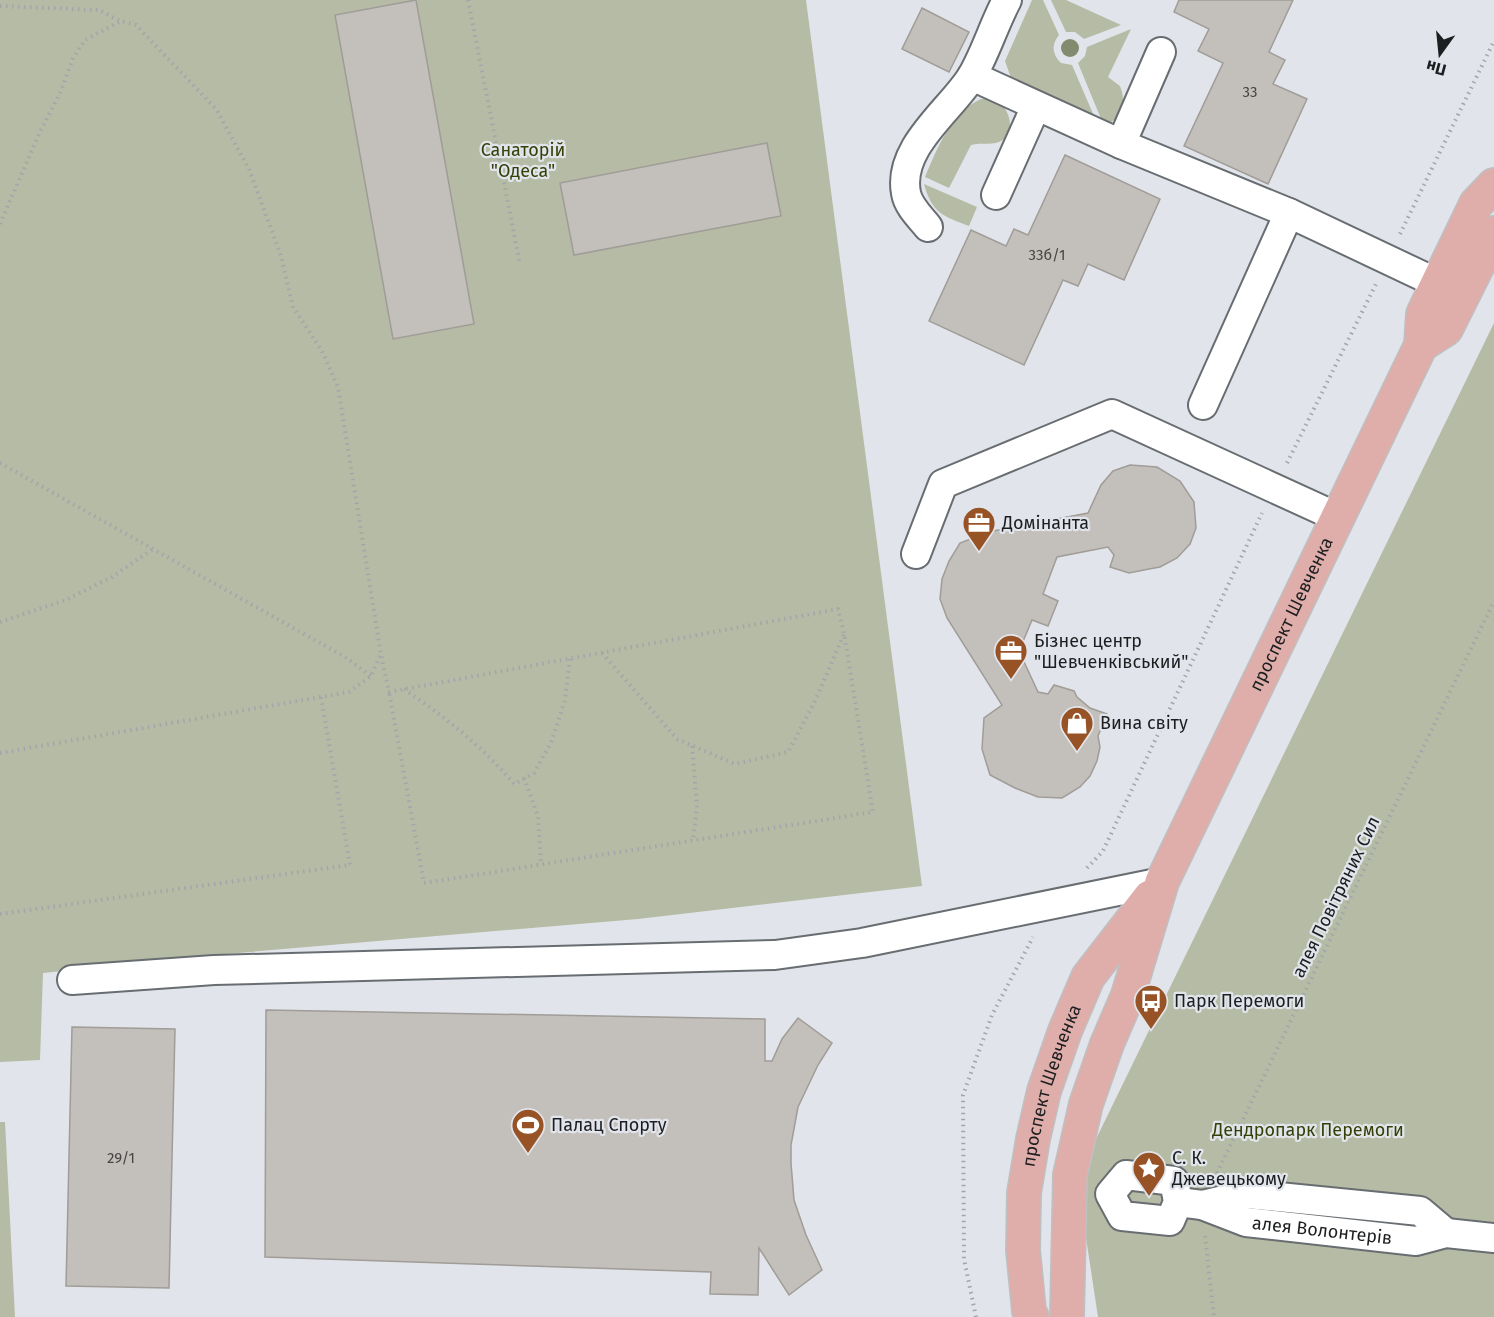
<svg xmlns="http://www.w3.org/2000/svg" width="1494" height="1317" font-family="'Fira Sans',sans-serif">
	<rect width="100%" height="100%" fill="#e1e5eb"/>
	<path fill="#b5bba4" d="M0,0H806L922,886L638,919L214,955L43,973L40,1060L0,1062Z
		M1032,0H1043L1059,35C1051,45 1052,54 1061,63L1072,65L1097,123L1011,78L1005,61Z
		M1051,0H1066L1121,25L1084,39L1075,32H1066Z
		M1131,29L1108,77L1120,86C1127,104 1122,118 1104,126L1078,63L1085,56L1087,47Z
		M981,99C987,99 994,99 999,102C1010,110 1015,131 1003,140C994,146 981,142 971,145L949,188L925,177C937,149 951,112 981,99Z
		M924,184L977,207L969,226C943,216 932,213 924,184Z
		M1494,323V1317H1098L1077,1178Z
		M0,1122H5L15,1317H0Z"/>
	<path fill="#c3bfba" stroke="#a09c97" stroke-width="1.5" d="M416,0L474,324L393,339L335,15Z
		M1179,0H1293L1269,52L1285,60L1273,84L1307,99L1268,184L1184,146L1223,63L1198,51L1209,29L1174,12Z
		M922,8L969,32L949,72L902,49Z
		M767,143L781,216L574,255L560,183Z
		M1065,155L1160,199L1124,280L1088,264L1078,286L1063,280L1024,365L929,321L971,230L1006,246L1014,229L1028,235Z
		M1130,465L1157,467L1180,481L1194,502L1196,528L1190,544L1177,558L1160,567L1149,569L1129,573L1110,567L1114,555L1108,547L1057,557L1043,594L1058,601L1048,626L1032,620L1019,651L1038,692L1048,694L1054,685L1074,691L1077,697L1090,708L1107,714L1098,736L1100,747L1097,761L1090,776L1080,787L1062,798L1038,797L1015,788L990,775L982,749L984,718L1002,705L947,618L940,599L942,579L949,561L960,543L988,532L1088,513L1101,485L1113,471Z
		M266,1010L765,1019V1061H772L782,1039L798,1018L832,1043L818,1065L798,1107L791,1145V1163L794,1200L806,1235L822,1270L789,1295L759,1248L758,1295L710,1294L711,1272L265,1257Z
		M72,1027L175,1029L169,1288L66,1286Z"/>
	<g fill="none" stroke-linecap="round" stroke-linejoin="round">
		<defs>
			<g id="minor">
				<path d="M972,76L1121,144L1289,213L1437,283"/>
				<path d="M1121,144L1161,52"/>
				<path d="M996,195L1036,106"/>
				<path d="M928,227C920,217 908,206 906,193C897,147 952,109 972,76C986,52 994,24 1007,0"/>
				<path d="M1203,405L1289,213"/>
				<path d="M916,554L943,484L1112,414L1337,517"/>
				<path d="M72,980L214,970L775,955L862,943L1162,882"/>
				<path d="M1126,1175L1174,1181L1178,1202L1170,1221L1122,1216L1110,1194Z"/>
				<path id="s1" d="M1178,1202L1202,1205L1246,1222L1416,1241L1446,1233L1494,1238"/>
				<path d="M1202,1205L1248,1194L1420,1211L1446,1233"/>
			</g>
			<g id="major">
				<path d="M1421,345L1446,329L1494,233"/>
				<path id="s2" d="M1032,1317L1029,1311L1023,1250L1024,1193L1033,1139L1044,1091L1065,1031L1088,977L1150,897"/>
				<path id="s3" d="M1067,1317L1070,1175L1086,1104L1107,1044L1128,995L1162,882L1421,345L1423,314L1476,204L1494,185"/>
			</g>
		</defs>
		<use href="#minor" stroke="#686d71" stroke-width="32"/>
		<use href="#major" stroke="#bfc0c1" stroke-width="36"/>
		<path stroke="#a2a6aa" stroke-width="4" stroke-dasharray="1.5 4.5" stroke-linecap="butt" d="M468,0L520,264
			M0,6L99,10L120,21
			M0,224L39,134L61,91L73,58L85,40L121,21L136,25L216,109L249,169L280,253L293,307L322,351L338,387L381,655L389,692L838,609L844,633L873,812L424,883L389,692
			M1400,234L1494,41
			M0,463L345,657L371,676
			M1287,463L1376,284
			M0,622L66,600L112,577L153,549
			M602,653L677,739L735,764L788,752L815,701L844,634
			M404,689C445,717 482,746 514,784L534,773L551,743L565,700L570,659
			M692,746L697,806L693,840
			M0,753L349,692L371,676L380,656
			M524,778L538,816L541,865
			M1087,868L1103,851L1262,513
			M0,914L350,865L321,697
			M1217,1173L1494,601
			M1205,1236L1214,1317
			M976,1317L964,1259L963,1095L992,1015L1033,937"/>
		<use href="#minor" stroke="#fff" stroke-width="28"/>
		<use href="#major" stroke="#dfadaa" stroke-width="33"/>
	</g>
	<circle fill="#838a6d" cx="1070" cy="48" r="9"/>
	<defs>
		<symbol id="office-pin" viewBox="-11 -11 22 30"><path d="M0 17L-7.5 6A9.5 9.5 0 1 1 7.5 6Z" fill="#975326" stroke="#e1e5eb"/><path d="M-6-3h4V-5.5h4V-3h4V5H-6ZM-1-4.5V-3h2v-1.5ZM-6 0V1H6V0Z" fill="#fff"/></symbol>
		<symbol id="shop-pin" viewBox="-11 -11 22 30"><path d="M0 17L-7.5 6A9.5 9.5 0 1 1 7.5 6Z" fill="#975326" stroke="#e1e5eb"/><path d="M-5-2.5h2.3a2.7 3.5 0 0 1 5.4 0H5L5.5 6h-11ZM-1.5-2.5h3a1.5 2.3 0 0 0-3 0Z" fill="#fff"/></symbol>
		<symbol id="bus-pin" viewBox="-11 -11 22 30"><path d="M0 17L-7.5 6A9.5 9.5 0 1 1 7.5 6Z" fill="#975326" stroke="#e1e5eb"/><path d="M-5-6H5V4H4V6H2V4H-2V6H-4V4H-5ZM-3.5-4V0h7V-4ZM-3.5 1.2v1.5H-2V1.2ZM2 1.2v1.5H3.5V1.2Z" fill="#fff"/></symbol>
		<symbol id="stadium-pin" viewBox="-11 -11 22 30"><path d="M0 17L-7.5 6A9.5 9.5 0 1 1 7.5 6Z" fill="#975326" stroke="#e1e5eb"/><path d="M0-5a6.5 5 0 1 0 0 10a6.5 5 0 1 0 0-10ZM-3.5-1.8h7v3.6h-7Z" fill="#fff"/></symbol>
		<symbol id="sight-pin" viewBox="-11 -11 22 30"><path d="M0 17L-7.5 6A9.5 9.5 0 1 1 7.5 6Z" fill="#975326" stroke="#e1e5eb"/><path d="M0-6L1.8-2.2L6-1.7L2.9 1.2L3.7 5.4L0 3.3L-3.7 5.4L-2.9 1.2L-6-1.7L-1.8-2.2Z" fill="#fff"/></symbol>
	</defs>
	<g fill-rule="evenodd">
		<use href="#office-pin" x="960" y="504" width="38" height="52"/>
		<use href="#office-pin" x="992" y="632" width="38" height="52"/>
		<use href="#shop-pin" x="1058" y="704" width="38" height="52"/>
		<use href="#bus-pin" x="1132" y="982" width="38" height="52"/>
		<use href="#stadium-pin" x="509" y="1106" width="38" height="52"/>
		<use href="#sight-pin" x="1130" y="1149" width="38" height="52"/>
	</g>
	<g text-anchor="middle" stroke-width="4.5" stroke-linejoin="round" paint-order="stroke">
		<g font-size="15" fill="#464646">
			<text x="1250" y="97">33</text>
			<text x="1047" y="260">33б/1</text>
			<text x="121" y="1163">29/1</text>
		</g>
		<g font-size="18" fill="#364006" stroke="#e1e5eb">
			<text x="523" y="156">Санаторій<tspan x="523" dy="21">"Одеса"</tspan></text>
			<text x="1308" y="1136">Дендропарк Перемоги</text>
		</g>
		<g font-size="18" fill="#1c1e20" stroke="#e1e5eb" text-anchor="start">
			<text x="1002" y="529">Домінанта</text>
			<text x="1034" y="647">Бізнес центр<tspan x="1034" dy="21">"Шевченківський"</tspan></text>
			<text x="1100" y="729">Вина світу</text>
			<text x="1174" y="1007">Парк Перемоги</text>
			<text x="551" y="1131">Палац Спорту</text>
			<text x="1172" y="1164">С. К.<tspan x="1172" dy="21">Джевецькому</tspan></text>
		</g>
		<g font-size="18" fill="#1c1e20" stroke="#e1e5eb">
			<text dy="6" stroke="none"><textPath href="#s3" startOffset="747">проспект Шевченка</textPath></text>
			<text transform="translate(1336 897) rotate(-64)" y="6">алея Повітряних Сил</text>
			<text dy="6" stroke="none"><textPath href="#s2" startOffset="236">проспект Шевченка</textPath></text>
			<text dy="6" stroke="none"><textPath href="#s1" startOffset="148">алея Волонтерів</textPath></text>
		</g>
	</g>
	<g transform="translate(1440 54) rotate(195)" stroke="#e1e5eb" stroke-width="4.5" paint-order="stroke">
	<path d="M0-4.5L10 22L0 15L-10 22Z" fill="#1c1e20"/>
	<text y="-9" font-size="16" font-weight="bold" text-anchor="middle" fill="#1c1e20">Пн</text>
	</g>
</svg>
